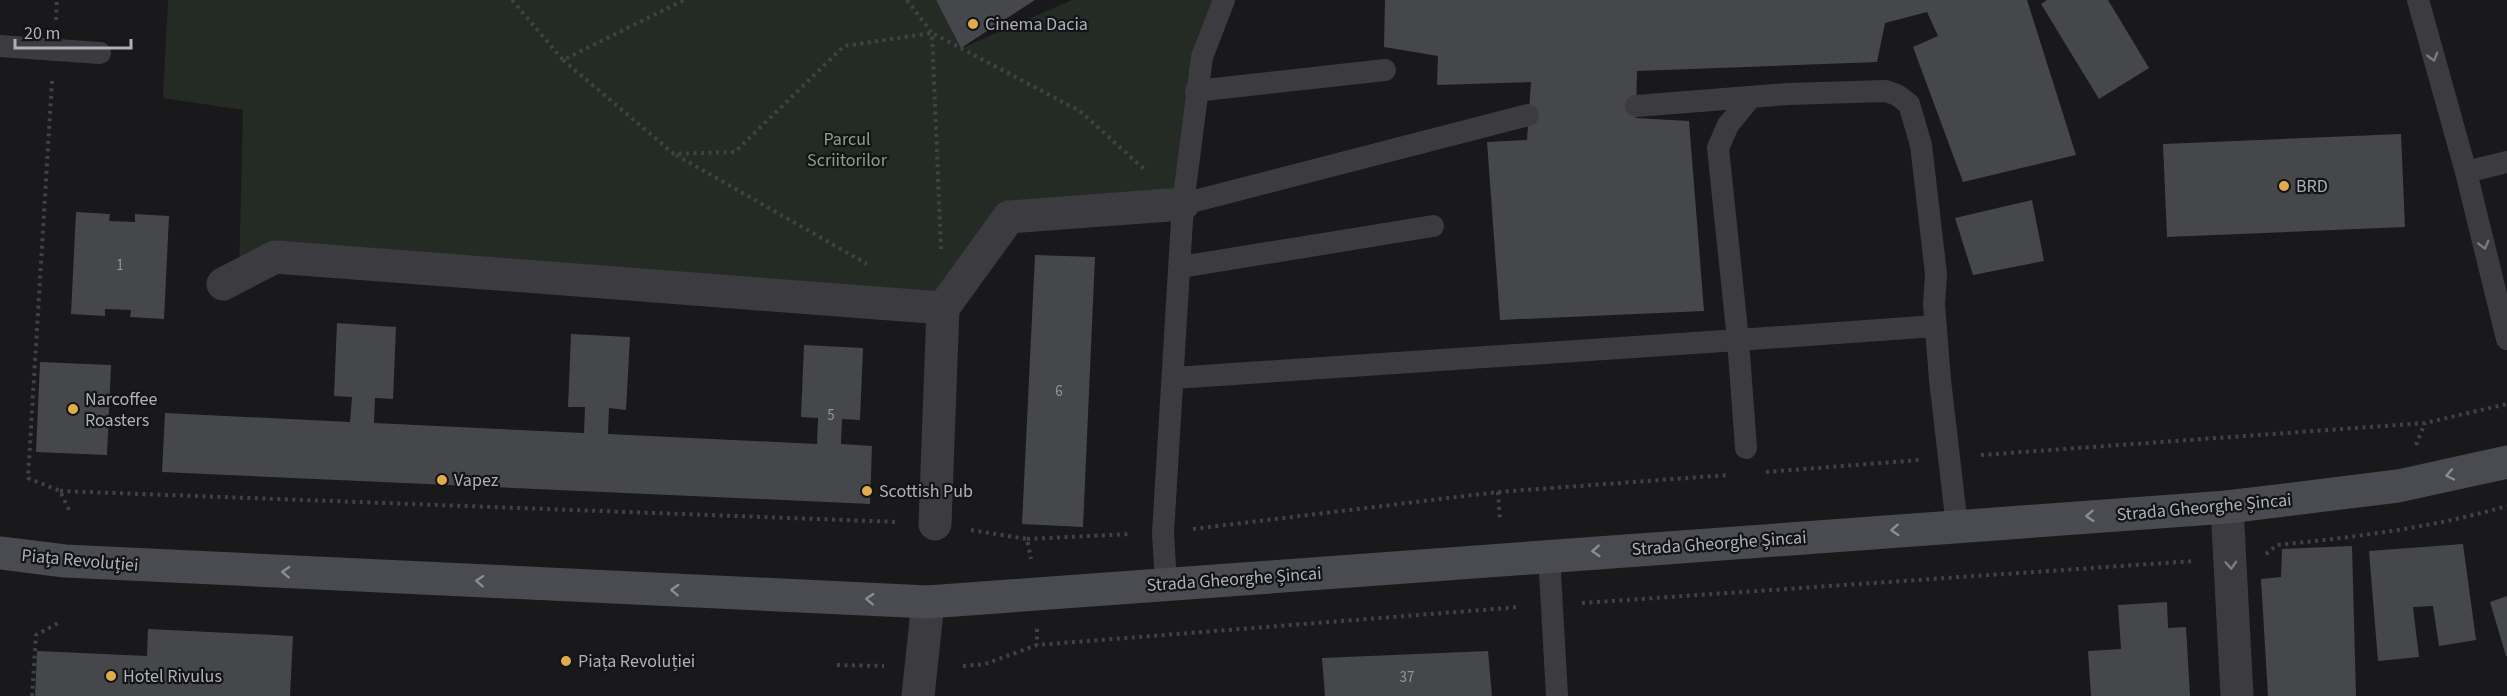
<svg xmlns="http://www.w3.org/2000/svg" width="2507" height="696" font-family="'Source Sans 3',sans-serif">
	<rect width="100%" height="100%" fill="#19191b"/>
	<path fill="#242b24" d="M168,0H936L962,48L1072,0H1224L1183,204L1009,217L943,308L275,257L239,276L243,110L163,98Z"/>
	<path fill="#46474b" d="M936,0H1035L961,48Z
		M1385,0H2027L2076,155L1963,182L1913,47L1938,36L1927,12L1885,23L1877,62L1637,71L1636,118L1689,121L1704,311L1500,320L1487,142L1527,140L1531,82L1437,85L1438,56L1384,47Z
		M2047,0H2108L2149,68L2099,99L2041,4Z
		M2401,134L2405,227L2167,237L2163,144Z
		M2032,200L2044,261L1973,275L1955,218Z
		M76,212L110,214L109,221L135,222V214L169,216L164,319L130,317L131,310L105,309V316L71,314Z
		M1035,255L1095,257L1083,527L1022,524Z
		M337,323L396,327L393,399L375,398L374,423L584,433L585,407H568L571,334L630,337L626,410L609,408L608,434L817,444L818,418L801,417L804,345L863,348L860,420L842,419L841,444L872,446L870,504L162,472L165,413L350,422L352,397L334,396Z
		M40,362L111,365L107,455L36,452Z
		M2463,544L2476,640L2439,646L2433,606L2413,607L2419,657L2378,661L2369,551Z
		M2352,546L2356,696H2268L2261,579L2281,577L2282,549Z
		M2507,596V656H2506L2490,602Z
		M2167,602L2168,628L2186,627L2190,696H2091L2088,651L2121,649L2118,605Z
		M148,629L293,636L290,696H35L37,651L147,656Z
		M1488,651L1492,696H1325L1322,658Z"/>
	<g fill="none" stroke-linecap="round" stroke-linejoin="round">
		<path stroke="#414247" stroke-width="4" stroke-dasharray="3 4.5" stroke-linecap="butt" d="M512,0L563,60L684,0
			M907,0L932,33L941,249
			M56,20L57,0
			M563,60L674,154L735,152L844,46L932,33L1080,111L1145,170
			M52,81L28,478L60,491L69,510
			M676,155L867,264
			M2416,445L2425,423
			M1981,455L2425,423L2507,404
			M1766,472L1920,460
			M60,491L898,522
			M1498,492L1500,520
			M1193,529L1498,492L1728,475
			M971,530L1027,539L1031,559
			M1027,539L1131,534
			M2266,554L2277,545C2355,537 2432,528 2507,506
			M1582,603L2194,561
			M1037,629V645
			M837,665L884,666
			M963,666L985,664L1037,645L1520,607
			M32,696L36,635L60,622"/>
		<path stroke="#3b3b40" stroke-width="22" d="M2418,0L2466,172L2507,339
			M0,46L100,53
			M1196,91L1385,70
			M1751,97L1728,125L1718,148L1738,340L1935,326
			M1636,106L1788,94L1886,91L1897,95L1909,104L1921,145L1936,274L1934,304L1940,380L1957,526
			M2466,172L2507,162
			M1183,204L1528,115
			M1181,267L1433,226
			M1174,378L1738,340L1746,448
			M1549,555L1557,696
			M1166,584L1163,533L1183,204L1202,57L1224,0"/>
		<path stroke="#3b3b40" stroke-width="33" d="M223,284L275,257L943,308L1009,217L1183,204
			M2227,507L2237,696
			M935,524L943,308
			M918,696L928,602"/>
		<path stroke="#494b50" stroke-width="33" d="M0,553L65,561L928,602L2227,507L2398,486L2507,462"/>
	</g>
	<defs><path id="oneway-chevron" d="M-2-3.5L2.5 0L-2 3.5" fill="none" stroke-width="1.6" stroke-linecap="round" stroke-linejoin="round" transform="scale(1.5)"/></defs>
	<g stroke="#7a7c83">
		<use href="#oneway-chevron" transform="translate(2433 57) rotate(74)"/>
		<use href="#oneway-chevron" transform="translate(2484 245) rotate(76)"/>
		<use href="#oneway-chevron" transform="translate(2231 565) rotate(87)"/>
	</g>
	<g stroke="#8a8d94">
		<use href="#oneway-chevron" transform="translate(2450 475) rotate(168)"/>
		<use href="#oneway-chevron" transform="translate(2090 516) rotate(176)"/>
		<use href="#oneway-chevron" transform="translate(1895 530) rotate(176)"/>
		<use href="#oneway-chevron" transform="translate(1596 551) rotate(176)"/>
		<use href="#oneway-chevron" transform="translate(286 572) rotate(-177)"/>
		<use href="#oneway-chevron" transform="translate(480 581) rotate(-177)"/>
		<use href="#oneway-chevron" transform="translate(675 590) rotate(-177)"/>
		<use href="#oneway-chevron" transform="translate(870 599) rotate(-177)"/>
	</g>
	<g fill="#e1ad4c" stroke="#141416" stroke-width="2">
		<circle cx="973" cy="24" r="6"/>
		<circle cx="2284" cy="186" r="6"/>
		<circle cx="73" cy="409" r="6"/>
		<circle cx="442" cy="480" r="6"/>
		<circle cx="867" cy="491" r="6"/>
		<circle cx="566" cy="661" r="6"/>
		<circle cx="111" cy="676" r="6"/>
	</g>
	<g text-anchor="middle" stroke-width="4.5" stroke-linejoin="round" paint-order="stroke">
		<g font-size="15" fill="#93969e">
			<text x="120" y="270">1</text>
			<text x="1059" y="396">6</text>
			<text x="831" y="420">5</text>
			<text x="1407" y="682">37</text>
		</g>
		<g font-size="18" fill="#adb1b9" stroke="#141416" text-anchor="start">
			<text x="985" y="30">Cinema Dacia</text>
			<text x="2296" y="192">BRD</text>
			<text x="85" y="405">Narcoffee<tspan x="85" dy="21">Roasters</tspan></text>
			<text x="454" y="486">Vapez</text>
			<text x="879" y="497">Scottish Pub</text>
			<text x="578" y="667">Piața Revoluției</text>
			<text x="123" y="682">Hotel Rivulus</text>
		</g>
		<g font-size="18" fill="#86a287" stroke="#141416">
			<text x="847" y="145">Parcul<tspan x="847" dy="21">Scriitorilor</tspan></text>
		</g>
		<g font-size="18" fill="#adb1b9" stroke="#141416">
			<text transform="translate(2204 507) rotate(-5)" y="6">Strada Gheorghe Șincai</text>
			<text transform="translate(1719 543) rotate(-4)" y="6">Strada Gheorghe Șincai</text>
			<text transform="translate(80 560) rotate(5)" y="6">Piața Revoluției</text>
			<text transform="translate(1234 579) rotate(-4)" y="6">Strada Gheorghe Șincai</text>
		</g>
	</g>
	<path d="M15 39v9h116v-9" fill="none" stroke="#adb1b9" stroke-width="3"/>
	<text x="24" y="39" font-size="18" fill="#adb1b9" stroke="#141416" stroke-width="4.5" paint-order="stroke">20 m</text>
</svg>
